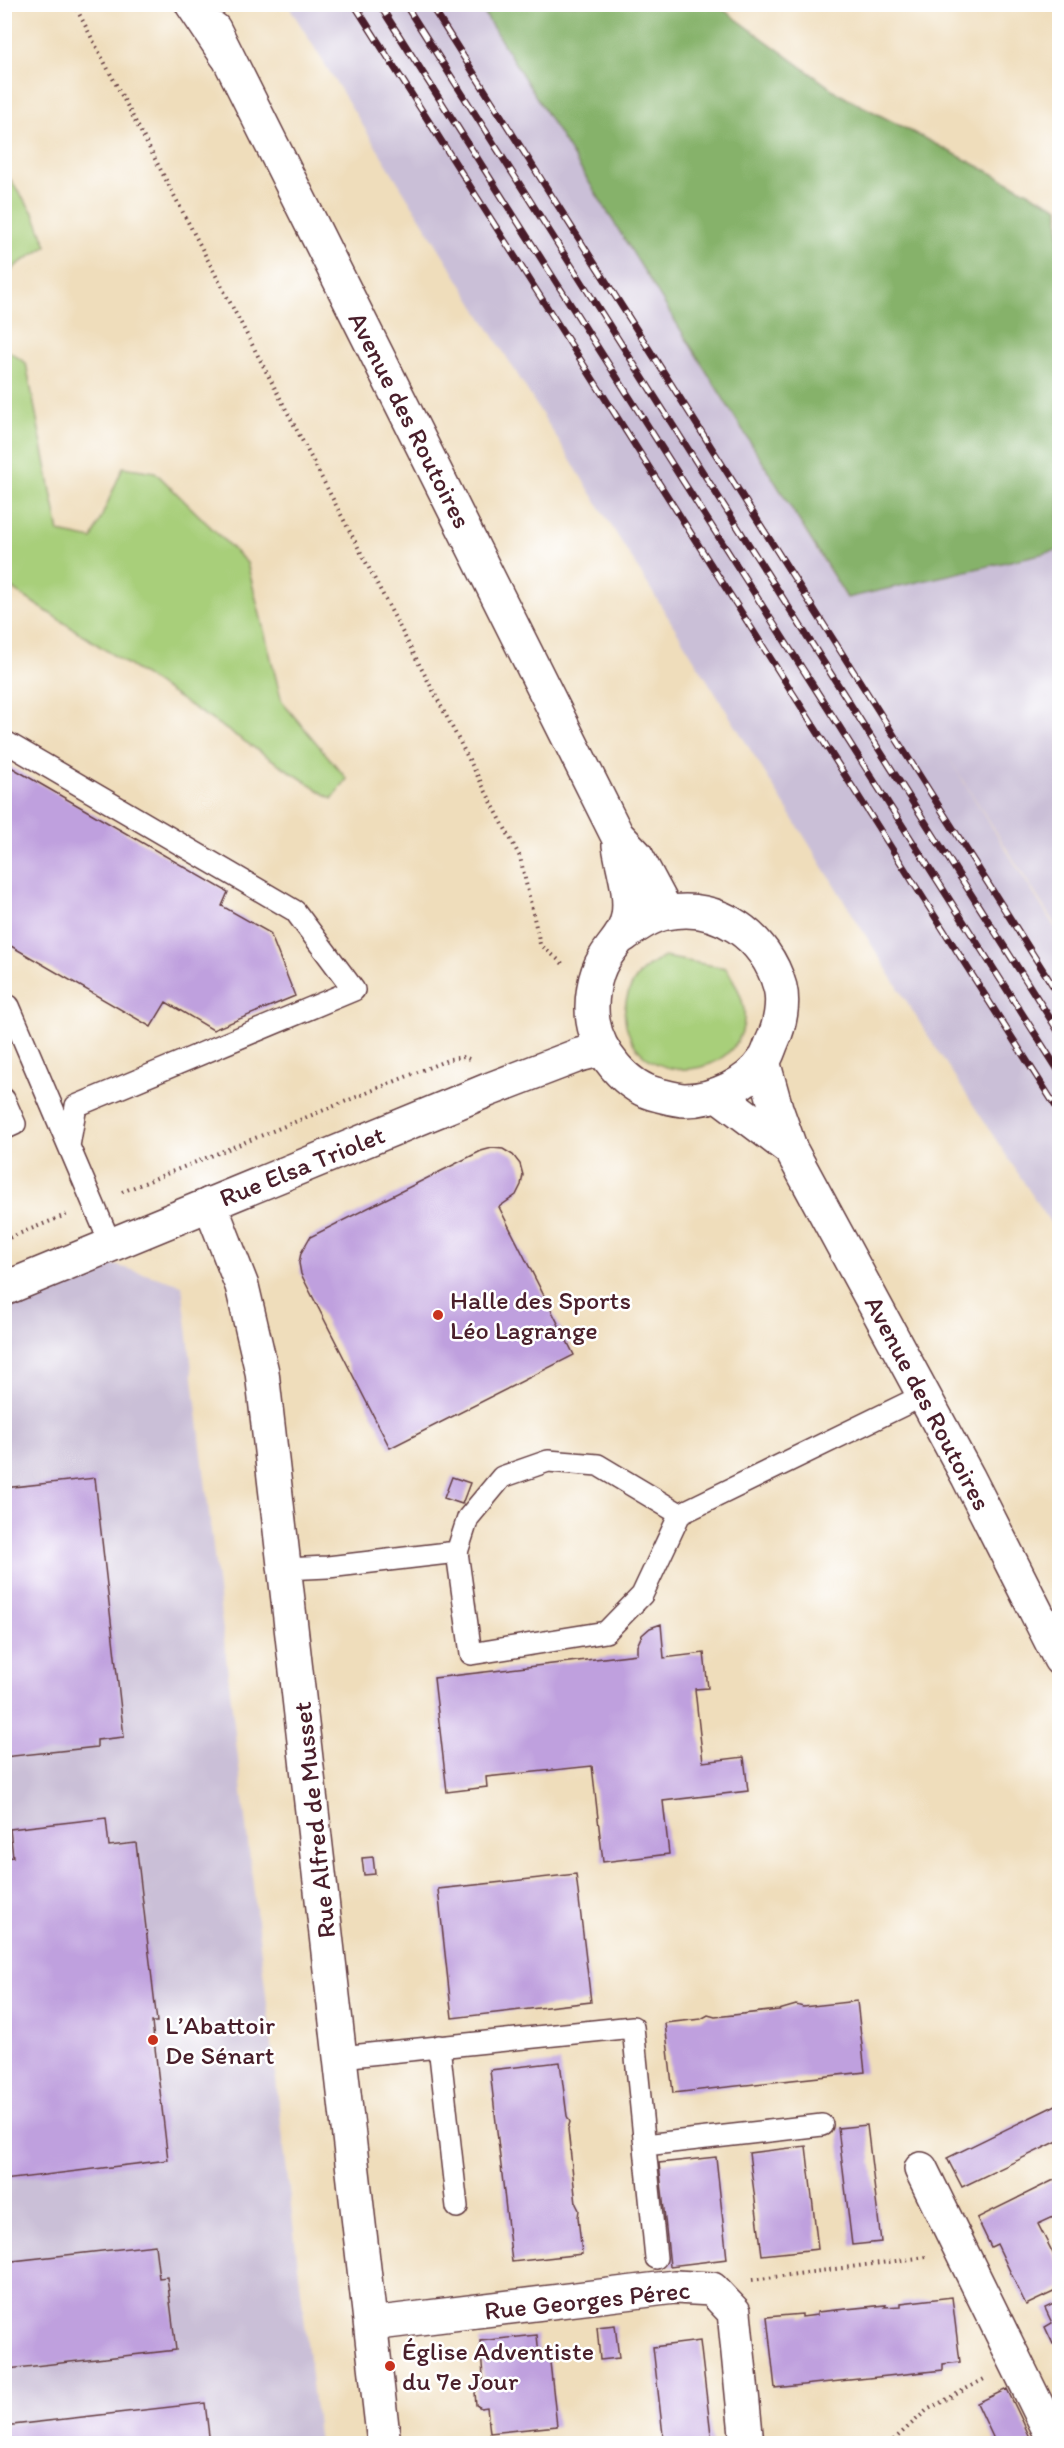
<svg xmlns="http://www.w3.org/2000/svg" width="1064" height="2448" font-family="Itim,sans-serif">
	<rect width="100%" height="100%" fill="#fff"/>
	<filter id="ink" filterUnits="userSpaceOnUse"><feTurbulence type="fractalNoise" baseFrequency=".0167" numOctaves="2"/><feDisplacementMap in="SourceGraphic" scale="12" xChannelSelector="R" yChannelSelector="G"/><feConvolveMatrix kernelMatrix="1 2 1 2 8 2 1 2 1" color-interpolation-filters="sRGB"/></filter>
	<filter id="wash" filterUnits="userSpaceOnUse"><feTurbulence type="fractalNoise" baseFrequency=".008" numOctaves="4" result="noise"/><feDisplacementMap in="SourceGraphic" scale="24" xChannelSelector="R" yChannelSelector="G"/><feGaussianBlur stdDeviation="1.35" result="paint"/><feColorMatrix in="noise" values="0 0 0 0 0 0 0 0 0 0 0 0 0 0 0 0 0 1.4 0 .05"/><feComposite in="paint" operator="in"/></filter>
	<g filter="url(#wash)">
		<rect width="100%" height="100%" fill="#efddbb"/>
		<path fill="#cabfd7" d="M288,5H479L846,598L1059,550V931L943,749L1059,934V1236L930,1039Z
			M108,1263L182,1285L319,2443H5L4,1307Z"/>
		<path fill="#a8cf7a" stroke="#797752" stroke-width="1.5" d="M5,178L10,179L34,214L47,246L18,264L5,277Z
			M4,348L26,363L59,532L92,539L123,467L155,472L247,563L282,702L347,779L332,799L5,584Z
			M664,957L726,968C734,981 742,994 744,1010C750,1071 659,1092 631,1039C627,1030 623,1019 625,1008C628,982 641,969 664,957Z"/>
		<path fill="#86b26a" stroke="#68684a" stroke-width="1.5" d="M479,5H717L839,94L1059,208V550L847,598Z"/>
		<g id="blocks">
			<path fill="#bfa0de" d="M4,763L228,892L222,906L270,933L295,996L213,1030L166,1002L151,1027L4,942Z
				M492,1148L503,1149L513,1155L520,1164L523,1175L521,1185L516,1195L499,1207L574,1355L390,1448L301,1274L299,1263L301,1253L310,1237L481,1151Z
				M452,1477L470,1483L462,1504L444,1498Z
				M95,1478L124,1737L97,1740V1747L4,1757V1488Z
				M661,1624L664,1658L704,1653L708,1688L695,1689L703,1762L744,1757L748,1791L663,1801L669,1854L603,1862L592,1766L486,1777L487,1787L447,1792L434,1678L637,1654V1646L642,1635L650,1628Z
				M106,1818L109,1846L136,1843L157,2022H152L168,2160L4,2180V1858L13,1857L10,1829Z
				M373,1857L375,1874L364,1875L362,1858Z
				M576,1874L591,2002L452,2018L438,1889Z
				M857,2001L865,2072L673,2093L665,2023L701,2019L708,2015L715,2017L779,2010L796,2005L803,2007Z
				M560,2062L567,2116L570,2122L568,2129L576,2204L579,2210L578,2217L582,2254L512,2262L490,2070Z
				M1060,2103V2140L962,2187L947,2158Z
				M867,2125L881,2242L852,2245L838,2128Z
				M806,2146L818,2249L762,2255L749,2153Z
				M716,2157L727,2259L670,2266L659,2163Z
				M1060,2177V2214L1038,2224L1060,2267V2289L1026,2305L997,2244L991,2247L977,2218Z
				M155,2245L159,2278L167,2277L176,2350L8,2369L4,2335V2262Z
				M952,2297L960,2362L943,2364V2370L775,2388L767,2317L802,2314V2317L817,2315V2312L886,2305L885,2307L901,2306V2303Z
				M1060,2301V2341L1053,2344L1045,2327L1052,2323L1045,2308Z
				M615,2325L619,2358L600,2360L597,2327Z
				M537,2335L539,2355L549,2353L557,2426L490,2433L487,2407L481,2408L476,2405L475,2392L478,2388L484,2387L480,2341Z
				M700,2341L712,2443L664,2444L653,2347Z
				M1007,2389L1022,2420L1033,2444H996L992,2435L977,2403Z
				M205,2403L210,2444H4V2426Z"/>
		</g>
	</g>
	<g filter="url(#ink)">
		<use href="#blocks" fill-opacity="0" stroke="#633c41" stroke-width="1.5"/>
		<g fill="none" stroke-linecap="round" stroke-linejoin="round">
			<defs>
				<path id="service" d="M4,741L295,911L354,990L76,1106L69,1146
					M4,1008L9,1006L111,1245
					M4,1099L15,1124L4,1129
					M680,1514L598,1465L548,1461L502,1477L468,1518L457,1552L471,1654L606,1632L642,1595L680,1514L924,1395
					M285,1569L328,1567L457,1552
					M439,2046L457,2207
					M341,2057L633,2027L656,2258
					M645,2145L822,2125"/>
				<path id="minor" d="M210,1204L242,1286L262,1372L384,2444
					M921,2169L1056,2444
					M371,2324L675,2287L712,2289L734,2312L747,2444"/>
				<path id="tertiary" d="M214,29L617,835L636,855L667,913
					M619,845C622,867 632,893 628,916C624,937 614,942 604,959C594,975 590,1002 593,1021C598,1052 626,1088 659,1095C667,1097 677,1100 685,1100C714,1100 748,1084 764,1060C768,1055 770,1046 773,1040C780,1025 784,1003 780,987C766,937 719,902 666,913C650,916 636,926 623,936
					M763,1061L776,1108L791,1150L968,1477L1060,1659
					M718,1095L791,1150
					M4,1289L488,1090L579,1055L603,1049"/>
				<path id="motorway" d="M192,4L226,55"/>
			</defs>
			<use href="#service" stroke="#633c41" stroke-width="24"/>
			<use href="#minor" stroke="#633c41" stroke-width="36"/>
			<use href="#tertiary" stroke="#633c41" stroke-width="36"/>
			<use href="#motorway" stroke="#633c41" stroke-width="36"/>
			<path stroke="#633c41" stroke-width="4" stroke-dasharray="1.5 4.5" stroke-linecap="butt" d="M74,4L520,857L540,944L563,964
				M122,1192L450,1059L464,1057L469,1059
				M4,1240L68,1214
				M752,2280L926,2257
				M889,2444L927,2410L986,2378"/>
			<use href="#service" stroke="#fff" stroke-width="21"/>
			<use href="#minor" stroke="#fff" stroke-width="33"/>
			<use href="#tertiary" stroke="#fff" stroke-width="33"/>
			<use href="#motorway" stroke="#fff" stroke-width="33"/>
			<defs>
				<path id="rail" d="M354,4L1060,1113
					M379,4L1060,1073
					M405,4L1060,1034
					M430,4L1060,997"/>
			</defs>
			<use href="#rail" stroke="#4a1f2b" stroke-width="7"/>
			<use href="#rail" stroke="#fff" stroke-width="4.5" stroke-dasharray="14" stroke-linecap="butt"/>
		</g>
	</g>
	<g fill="#c8321e" stroke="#fff" stroke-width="2">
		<circle cx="438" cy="1315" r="6"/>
		<circle cx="153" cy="2040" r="6"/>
		<circle cx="390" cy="2366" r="6"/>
	</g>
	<g text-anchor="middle" stroke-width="5" stroke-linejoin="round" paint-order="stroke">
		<g font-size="26" fill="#4a1f2b" stroke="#fff">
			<text transform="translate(410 420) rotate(63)" y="9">Avenue des Routoires</text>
			<text transform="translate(302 1166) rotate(-22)" y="9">Rue Elsa Triolet</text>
			<text transform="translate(928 1403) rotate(62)" y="9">Avenue des Routoires</text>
			<text transform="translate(314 1820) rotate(-96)" y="9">Rue Alfred de Musset</text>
			<text transform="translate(587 2300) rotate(-6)" y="9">Rue Georges Pérec</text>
		</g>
		<g font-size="26" fill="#4a1f2b" stroke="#fff" text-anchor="start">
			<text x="450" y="1309">Halle des Sports<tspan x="450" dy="30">Léo Lagrange</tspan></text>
			<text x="165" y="2034">L’Abattoir<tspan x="165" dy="30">De Sénart</tspan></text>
			<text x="402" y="2360">Église Adventiste<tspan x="402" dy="30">du 7e Jour</tspan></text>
		</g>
	</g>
	<rect width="1064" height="2448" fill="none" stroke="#fff" stroke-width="24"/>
</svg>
